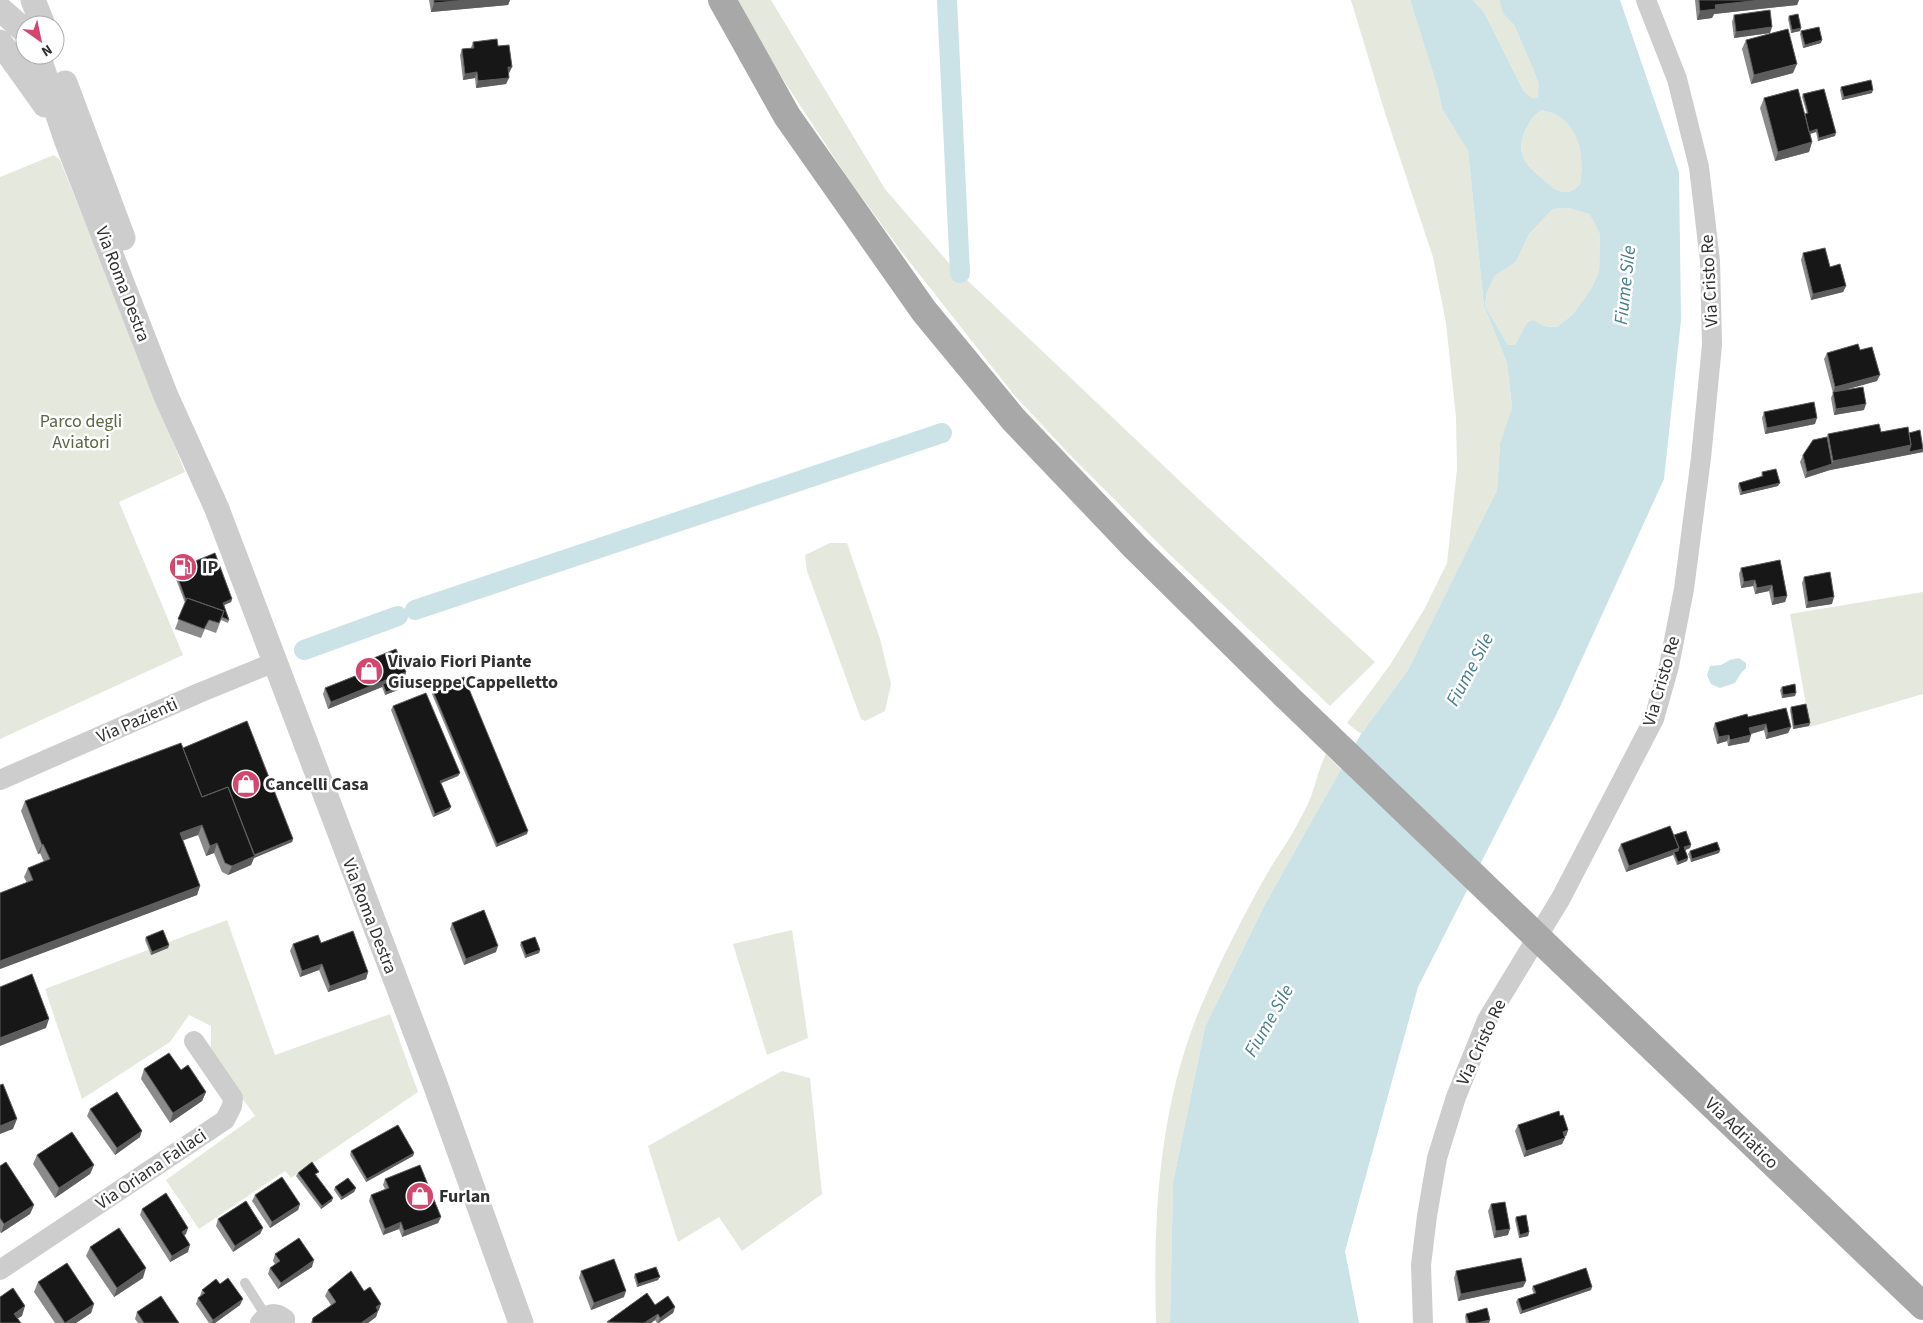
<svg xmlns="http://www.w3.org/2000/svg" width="1923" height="1323" font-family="'Source Sans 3',sans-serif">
	<rect width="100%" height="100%" fill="#fff"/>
	<path fill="#e5e8dc" d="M738,0H771L885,189L948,262L1204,504L1375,662L1330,706L1166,551L1073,458L1015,396L901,251L847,177L771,61Z
		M1351,0H1410L1438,89L1442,109L1468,151L1484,306L1507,363L1512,407L1500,443L1497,490L1408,670L1361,734L1347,723L1390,665L1425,608L1447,563L1457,469L1456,417L1446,323L1433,257L1385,113Z
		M1473,0H1499L1503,12L1514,25L1534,71L1539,85V98H1532L1523,90L1484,12Z
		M1542,110C1547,112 1554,113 1558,115C1581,129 1584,161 1580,184C1576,188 1573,191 1567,192C1557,193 1551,186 1544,180C1524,164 1514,152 1527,127C1531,119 1534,115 1542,110Z
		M54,155L60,160L185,472L119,502L183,655L0,739V177Z
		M1569,208L1589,214L1595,224L1600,235L1599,272L1591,289L1573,314L1557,327L1527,324L1515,345H1508L1485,306L1487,292L1493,276L1516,262L1529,234L1553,209Z
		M830,543H847L880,639L891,684L885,711L865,721L861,719L807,571L805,555Z
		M1923,592V694L1810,727L1790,614Z
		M1326,754L1341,769L1264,906L1205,1027L1173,1182L1170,1323H1156C1153,1215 1159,1104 1202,1004C1220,961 1242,919 1264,879C1274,861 1286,845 1296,827C1301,817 1307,807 1311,797C1316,782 1319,768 1326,754Z
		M227,920L275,1055L390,1014L418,1092L291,1178L285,1171L199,1229L166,1180L255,1116L211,1055V1026L189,1015L170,1042L82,1099L45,989Z
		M792,930L808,1038L767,1055L733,944Z
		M782,1071L810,1078L822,1194L742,1251L719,1217L678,1242L648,1146Z"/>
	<path fill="#cbe2e7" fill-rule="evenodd" d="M1410,0H1473L1484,12L1523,90L1532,98H1538L1539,85L1534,71L1514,25L1503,13L1499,0H1620L1679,172L1681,320L1664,479L1559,709L1418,987L1345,1251L1359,1323H1170L1173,1182L1205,1027L1264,906L1341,769L1361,734L1408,670L1497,490L1500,443L1512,407L1507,363L1484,306L1468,151L1442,109L1438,89ZM1542,110C1547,112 1554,113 1557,115C1581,129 1584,160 1580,184C1576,188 1573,191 1567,192C1557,193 1551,186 1544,180C1524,164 1514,152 1527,127C1531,119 1534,115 1542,110ZM1569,208L1589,214L1595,224L1600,235L1599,272L1591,289L1573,314L1557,327L1544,326L1533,320L1527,323L1515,345H1508L1485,306L1487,292L1494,276L1516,262L1529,234L1553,209Z
		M1739,658L1746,663V668L1741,673L1735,683L1720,688L1711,684L1707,675L1710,666L1721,665L1730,660Z"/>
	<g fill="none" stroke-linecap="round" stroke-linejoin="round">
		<path stroke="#cbe2e7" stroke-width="20" d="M947,0L960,273
			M415,610L942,433
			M304,650L398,616"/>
		<path stroke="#cdcdcd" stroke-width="10" d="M245,1283L266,1316"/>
		<path stroke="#cdcdcd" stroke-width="20" d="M0,780L199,693L275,662
			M0,1270L225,1120L232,1106L233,1098L194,1041
			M260,1323C267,1313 275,1311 285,1319V1323
			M1423,1323L1421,1265L1427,1216L1437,1158L1456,1097L1487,1020L1561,898L1654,719L1669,666L1684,589L1701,458L1712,345L1710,261L1699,167L1677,79L1646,0"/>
		<path stroke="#cdcdcd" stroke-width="25" d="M33,0L43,25
			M0,9L25,31
			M0,42L45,105
			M38,55L66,139L166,396L217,509L434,1081L521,1323
			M65,83L123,238"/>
		<path stroke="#a8a8a8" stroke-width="28" d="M722,0L787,116L924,311L1014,420L1135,547L1285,695
			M1561,960L1923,1306"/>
		<path stroke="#a8a8a8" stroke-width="28" d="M1285,695L1561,960"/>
	</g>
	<path fill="#8b8b8b" d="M429,0H510L508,5L431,12Z
		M1695,0H1799L1797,5L1714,14L1712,18L1697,20Z
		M1734,15L1770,33L1734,38L1732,22Z
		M1789,16L1801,28L1800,31L1791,33L1788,19Z
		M1801,31L1821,43L1803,48L1800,34Z
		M1746,40L1793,73L1751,84L1742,49Z
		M473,42L498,46L512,67L509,73H508L506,84L476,88L475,78L463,80L460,55L462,49L471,48Z
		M1841,87L1872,93L1842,100L1840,90Z
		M1803,94L1835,136L1818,141L1816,132L1810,134L1812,142L1809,152L1775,161L1760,108L1764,98L1805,114H1807L1802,97Z
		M1803,253L1830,267L1846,286L1843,292L1811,300L1801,260Z
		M1860,350L1877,381L1841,391L1864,410L1834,415L1831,398L1833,393L1824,359L1827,353Z
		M1764,412L1815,424L1765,434L1762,418Z
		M1881,432L1909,433L1923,452L1830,470L1805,478L1800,462L1803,455L1827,437L1828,434Z
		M1762,472L1778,486L1740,495L1738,486L1739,483L1761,477Z
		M1780,560L1787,596L1785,602L1772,605L1769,591L1755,594L1753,586L1741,588L1739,574L1741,568Z
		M193,562L232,599L231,602L224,605L229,620L228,623L221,620L216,633L205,629L201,638L175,629L185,603L176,579L177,576L193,570L192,565Z
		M1804,577L1832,604L1806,608L1802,583Z
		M359,664L406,672L404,679H402L403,688L385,695L382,687L328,709L323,694L325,688L359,674L357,670Z
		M1782,687L1795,696L1782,698L1780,690Z
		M433,691L527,834L496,847L432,694Z
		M393,706L460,773L458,776L441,783L451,807L449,810L433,817L391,710Z
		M1791,707L1810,723L1809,726L1793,729L1790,710Z
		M1748,717L1791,727L1788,733L1766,739L1764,730L1751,734V735L1749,742L1728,746L1727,741L1717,744L1713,729L1715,723Z
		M183,748L293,839L292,842L254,858L251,865L228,875L222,872L214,853L206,856L198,835L182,840L200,886L197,895L0,969V893L27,883L24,877L28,868L44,862L40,853L38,854L21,811L25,801Z
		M1674,835L1691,845L1690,848L1685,850L1688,858L1687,861L1677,865L1673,855L1626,872L1618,850L1621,844Z
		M1720,850L1719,853L1691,862L1688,854L1690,851Z
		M452,923L496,952L464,965L450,929Z
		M146,937L169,945L168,948L151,955L145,940Z
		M521,942L540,950L539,953L525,958L520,945Z
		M321,943L368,972L366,979L328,992L319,970L300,977L290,951L293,944Z
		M144,1069L181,1070L206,1092L202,1101L170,1123L141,1079Z
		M90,1109L140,1137L115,1155L87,1116Z
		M1560,1116L1568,1130L1566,1136L1564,1137L1562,1144L1524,1157L1515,1131L1518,1125Z
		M351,1151L414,1153L413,1156L366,1182L350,1155Z
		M37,1155L94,1165L90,1174L55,1198L33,1164Z
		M0,1166L34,1205L30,1214L1,1233L0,1232Z
		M298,1173L318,1175L316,1176L332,1201L321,1209L296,1176Z
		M385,1179L441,1217L438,1223L402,1237L399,1229L383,1235L369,1201L371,1195L385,1189L383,1185Z
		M335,1187L356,1188L354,1192L341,1200L334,1190Z
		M255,1195L300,1204L298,1210L270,1228L252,1201Z
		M1491,1204L1508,1235L1494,1238L1488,1211Z
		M142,1209L186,1234L184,1235L188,1252L170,1262L140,1215Z
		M1516,1217L1529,1232L1528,1236L1519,1238L1515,1220Z
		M218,1219L263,1228L260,1234L233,1252L216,1226Z
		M90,1247L143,1278L114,1297L86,1256Z
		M275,1254L312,1267L278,1289L268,1274L270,1268L275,1264L273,1261Z
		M581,1271L624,1297L591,1310L579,1278Z
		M1456,1271L1526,1281L1523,1287L1458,1301L1454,1278Z
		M635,1274L658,1280L637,1287L634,1277Z
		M38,1282L94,1304L91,1313L76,1323H55L34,1292Z
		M220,1284L240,1305L215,1323H209L196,1304L198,1298L200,1296L202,1290Z
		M1533,1286L1591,1290L1520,1314L1516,1302L1518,1299L1534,1294L1532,1289Z
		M328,1290L364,1291L379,1310L378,1311L376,1317L368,1323H311L313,1318L331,1305L325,1296Z
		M655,1305L675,1307L673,1313L659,1323H657L655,1320L651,1323H607Z
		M137,1312L179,1323H138L135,1319Z
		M1466,1314L1489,1323H1466L1465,1317Z"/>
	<path fill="#5d5d5d" d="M467,0H510L508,5L431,12L434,3Z
		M1761,0H1799L1797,5L1714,14L1712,18L1697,20L1700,11L1715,5Z
		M1772,27L1770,33L1734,38L1736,32Z
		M1801,28L1800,31L1791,33L1792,30Z
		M1822,40L1821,43L1803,48L1805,45Z
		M1797,64L1793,73L1751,84L1754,75Z
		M508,67H512L509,73H505Z
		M477,72L475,78L463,80L465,74Z
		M509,78L506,84L476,88L478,81Z
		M1873,90L1872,93L1842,100L1844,97Z
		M1817,129L1816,132L1806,135L1808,132Z
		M1836,133L1835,136L1818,141L1819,138Z
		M1812,142L1809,152L1775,161L1778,152Z
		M1846,286L1843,292L1811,300L1813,294Z
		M1880,375L1877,381L1833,393L1835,387Z
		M1866,404L1864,410L1834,415L1836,409Z
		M1817,418L1815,424L1765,434L1767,428Z
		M1911,445L1923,449V452L1830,470L1805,478L1807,472L1832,464L1833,461Z
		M1780,483L1778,486L1740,495L1742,492Z
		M1755,580L1753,586L1741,588L1744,582Z
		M1772,585L1769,591L1755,594L1757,588Z
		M1787,596L1785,602L1772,605L1774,598Z
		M1834,597L1832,604L1806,608L1808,602Z
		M232,599L231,602L222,606L223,603Z
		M406,672L404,679L384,686L383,684L382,687L328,709L331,702Z
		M405,685L403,688L385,695L386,692Z
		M1796,693L1795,696L1782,698L1783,695Z
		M1810,723L1809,726L1793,729L1794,726Z
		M1766,724L1764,730L1747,735L1749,728Z
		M1791,727L1788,733L1766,739L1768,733Z
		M1729,735L1727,741L1717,744L1719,737Z
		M1751,735L1749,742L1728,746L1730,740Z
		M460,773L458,776L439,784L440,781Z
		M451,807L449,810L433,817L435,814Z
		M202,825L198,835L176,843L180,833Z
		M528,831L527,834L496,847L497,844Z
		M293,839L292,842L254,858L251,865L228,875L232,866Z
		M217,843L214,853L206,856L210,846Z
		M43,844L40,853L38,854L42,845Z
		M1691,845L1690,848L1683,851L1684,847Z
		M1679,848L1676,854L1674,852L1673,855L1626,872L1629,866Z
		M1720,850L1719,853L1691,862L1692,859Z
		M1688,858L1687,861L1677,865L1678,862Z
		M200,886L197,895L0,969V961Z
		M169,945L168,948L151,955L152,952Z
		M498,946L496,952L464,965L466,959Z
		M540,950L539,953L525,958L526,955Z
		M322,964L319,970L300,977L302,971Z
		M368,972L366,979L328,992L330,986Z
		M49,1019L46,1028L0,1046V1038Z
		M206,1092L202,1101L170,1123L173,1113Z
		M17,1119L13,1129L0,1134V1126Z
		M1568,1130L1566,1136L1560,1138L1563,1132Z
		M142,1131L140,1137L115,1155L117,1148Z
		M1565,1138L1562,1144L1524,1157L1526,1151Z
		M414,1153L413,1156L366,1182L367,1179Z
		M94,1165L90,1174L55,1198L59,1188Z
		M356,1188L354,1192L341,1200L342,1197Z
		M333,1198L332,1201L321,1209L322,1206Z
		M300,1204L298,1210L270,1228L272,1222Z
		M34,1205L30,1214L1,1233L4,1224Z
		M441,1217L438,1223L402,1237L404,1231Z
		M401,1222L399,1229L383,1235L385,1229Z
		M188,1228L186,1234L179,1238L182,1232Z
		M263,1228L260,1234L233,1252L235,1246Z
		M1510,1229L1508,1235L1494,1238L1496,1231Z
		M1529,1232L1528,1236L1519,1238L1520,1235Z
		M190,1245L188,1252L170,1262L172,1256Z
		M314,1260L312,1267L278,1289L281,1283Z
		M146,1268L143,1278L114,1297L117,1288Z
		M660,1277L658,1280L637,1287L638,1284Z
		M1526,1281L1523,1287L1458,1301L1461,1294Z
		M1592,1287L1591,1290L1520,1314L1522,1311Z
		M626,1291L624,1297L591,1310L594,1303Z
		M243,1299L240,1305L215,1323H212L213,1320Z
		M94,1304L91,1313L76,1323H66Z
		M381,1304L379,1310L373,1314L376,1307Z
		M25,1306L22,1316L11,1323L14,1314Z
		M675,1307L673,1313L658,1323L660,1318Z
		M378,1311L376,1317L368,1323H361Z
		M658,1314L655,1320L651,1323H644Z
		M1490,1320L1489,1323H1477Z"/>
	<path fill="#171717" stroke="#5d5d5d" d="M434,0H467L434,3Z
		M1699,0H1761L1715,5L1716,9L1700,11Z
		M1770,10L1772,27L1736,32L1734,15Z
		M1798,14L1801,28L1792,30L1789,16Z
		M1819,27L1822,40L1805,45L1801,31Z
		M1788,29L1797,64L1754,75L1746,40Z
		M497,39L498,46L509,45L512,67H508L509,78L478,81L477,72L465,74L462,49L474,48L473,42Z
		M1871,80L1873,90L1844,97L1841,87Z
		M1798,89L1812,142L1778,152L1764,98Z
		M1824,89L1836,133L1819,138L1817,129L1809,132L1805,114L1808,113L1803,94Z
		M1825,248L1830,267L1840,264L1846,286L1813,294L1803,253Z
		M1858,344L1860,350L1872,347L1880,375L1835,387L1827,353Z
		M1863,387L1866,404L1836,409L1833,392Z
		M1814,402L1817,418L1767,428L1764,412Z
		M1879,424L1881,432L1908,427L1911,445L1833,461L1828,434Z
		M1920,430L1923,449L1909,452L1911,445L1909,433Z
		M1827,437L1832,464L1807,472L1803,455L1813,440Z
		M1776,469L1780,483L1742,492L1739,483L1763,476L1762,472Z
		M215,553L232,599L223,603L229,620L222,617L224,611L187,598L186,600L177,576L195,569L193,562Z
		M1780,560L1787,596L1774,598L1772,585L1757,588L1755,580L1744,582L1741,568Z
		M1830,572L1834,597L1808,602L1804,577Z
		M187,598L224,611L219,623L209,620L204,629L178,619Z
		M396,649L406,672L331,702L325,688L363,673L359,664Z
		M401,677L405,685L386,692L383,684Z
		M464,677L528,831L497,844L433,691Z
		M1795,684L1796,693L1783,695L1782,687Z
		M426,693L460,773L440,781L451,807L435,814L393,706Z
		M1806,704L1810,723L1794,726L1791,707Z
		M1786,708L1791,727L1768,733L1766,724L1749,728L1751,735L1730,740L1729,735L1719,737L1715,723L1747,714L1748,717Z
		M247,721L293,839L254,855L228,787L202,797L183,748Z
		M181,743L202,797L228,787L255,856L232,866L225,863L217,843L210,846L202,825L180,833L200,886L0,961V893L33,880L28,868L50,859L43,844L42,845L25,801Z
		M1670,826L1679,848L1629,866L1621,844Z
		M1686,831L1691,845L1684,847L1688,858L1678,862L1674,852L1678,851L1679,848L1674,835Z
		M1717,842L1720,850L1692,859L1690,851Z
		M484,910L498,946L466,959L452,923Z
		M163,930L169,945L152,952L146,937Z
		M353,931L368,972L330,986L322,964L302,971L293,944L318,935L321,943Z
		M535,937L540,950L526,955L521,942Z
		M32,974L49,1019L0,1038V987Z
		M169,1053L181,1070L188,1065L206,1092L173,1113L144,1069Z
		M3,1084L17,1119L0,1126V1085Z
		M117,1092L142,1131L117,1148L90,1109Z
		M1559,1111L1560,1116L1563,1115L1568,1130L1563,1132L1565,1138L1526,1151L1518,1125Z
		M398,1125L414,1153L367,1179L351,1151Z
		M72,1132L94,1165L59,1188L37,1155Z
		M6,1162L34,1205L4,1224L0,1218V1166Z
		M312,1162L319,1172L315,1174L333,1198L322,1206L298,1173Z
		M420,1165L441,1217L404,1231L401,1222L385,1229L371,1195L389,1188L385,1179Z
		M282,1177L300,1204L272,1222L255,1195Z
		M348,1178L356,1188L342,1197L335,1187Z
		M166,1193L188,1228L182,1232L190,1245L172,1256L142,1209Z
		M246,1201L263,1228L235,1246L218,1219Z
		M1505,1202L1510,1229L1496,1231L1491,1204Z
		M1526,1215L1529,1232L1520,1235L1516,1217Z
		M119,1228L146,1268L117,1288L90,1247Z
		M299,1238L314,1260L281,1283L270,1268L280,1261L275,1254Z
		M1521,1258L1526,1281L1461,1294L1456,1271Z
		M614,1259L626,1291L594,1303L581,1271Z
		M67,1263L94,1304L65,1323L38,1282Z
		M656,1267L660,1277L638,1284L635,1274Z
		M1586,1268L1592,1287L1522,1311L1518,1299L1536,1293L1533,1286Z
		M351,1271L364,1291L370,1287L381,1304L376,1307L378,1311L361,1323H312L313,1318L336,1302L328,1290Z
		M228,1278L243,1299L213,1320L198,1298L205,1293L202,1290L216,1279L220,1284Z
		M13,1288L25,1306L14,1314L21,1323H0V1297Z
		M647,1293L655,1305L668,1296L675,1307L660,1318L658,1314L644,1323L607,1322Z
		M161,1296L179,1323H144L137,1312Z
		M1487,1308L1490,1320L1477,1323H1469L1466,1314Z"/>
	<defs>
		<symbol id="fuel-disc" viewBox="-11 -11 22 22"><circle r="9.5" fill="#d3466e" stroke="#fff"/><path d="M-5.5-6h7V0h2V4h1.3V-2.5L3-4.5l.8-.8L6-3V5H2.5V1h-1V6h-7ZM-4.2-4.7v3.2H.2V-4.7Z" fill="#fff"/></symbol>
		<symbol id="shop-disc" viewBox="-11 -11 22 22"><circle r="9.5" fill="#d3466e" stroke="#fff"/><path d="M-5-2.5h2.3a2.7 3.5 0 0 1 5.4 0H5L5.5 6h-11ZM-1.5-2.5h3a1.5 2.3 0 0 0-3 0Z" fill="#fff"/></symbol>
	</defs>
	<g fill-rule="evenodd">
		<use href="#fuel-disc" x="167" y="551" width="32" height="32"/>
		<use href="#shop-disc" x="353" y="655" width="32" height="32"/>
		<use href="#shop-disc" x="230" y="768" width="32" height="32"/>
		<use href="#shop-disc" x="404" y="1180" width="32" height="32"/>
	</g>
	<g text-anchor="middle" stroke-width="5" stroke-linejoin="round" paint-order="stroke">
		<g font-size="18" fill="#303030" stroke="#fff">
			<text transform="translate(1709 281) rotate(-93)" y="6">Via Cristo Re</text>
			<text transform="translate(123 284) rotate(69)" y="6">Via Roma Destra</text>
			<text transform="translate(1661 681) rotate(-74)" y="6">Via Cristo Re</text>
			<text transform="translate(137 720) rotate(-24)" y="6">Via Pazienti</text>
			<text transform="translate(370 916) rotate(69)" y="6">Via Roma Destra</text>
			<text transform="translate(1481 1042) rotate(-65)" y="6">Via Cristo Re</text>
			<text transform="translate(1742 1133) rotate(44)" y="6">Via Adriatico</text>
			<text transform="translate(151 1169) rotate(-34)" y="6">Via Oriana Fallaci</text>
		</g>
		<g font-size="18" fill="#5b6742" stroke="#fff">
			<text x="81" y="427">Parco degli<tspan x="81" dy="21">Aviatori</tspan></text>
		</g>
		<g font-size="18" font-weight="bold" fill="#303030" stroke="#fff" text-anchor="start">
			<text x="202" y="573">IP</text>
			<text x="388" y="667">Vivaio Fiori Piante<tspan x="388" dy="21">Giuseppe Cappelletto</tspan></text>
			<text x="265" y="790">Cancelli Casa</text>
			<text x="439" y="1202">Furlan</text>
		</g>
		<g font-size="19" font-style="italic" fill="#467e8a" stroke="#fff">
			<text transform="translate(1624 285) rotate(-84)" y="7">Fiume Sile</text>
			<text transform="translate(1469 669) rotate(-62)" y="7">Fiume Sile</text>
			<text transform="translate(1268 1020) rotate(-60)" y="7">Fiume Sile</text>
		</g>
	</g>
	<g transform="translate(40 40) rotate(147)"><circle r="24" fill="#ffffff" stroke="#acacac"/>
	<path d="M0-4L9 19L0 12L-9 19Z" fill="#d3466e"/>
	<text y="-8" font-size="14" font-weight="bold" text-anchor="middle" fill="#303030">N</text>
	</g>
</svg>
